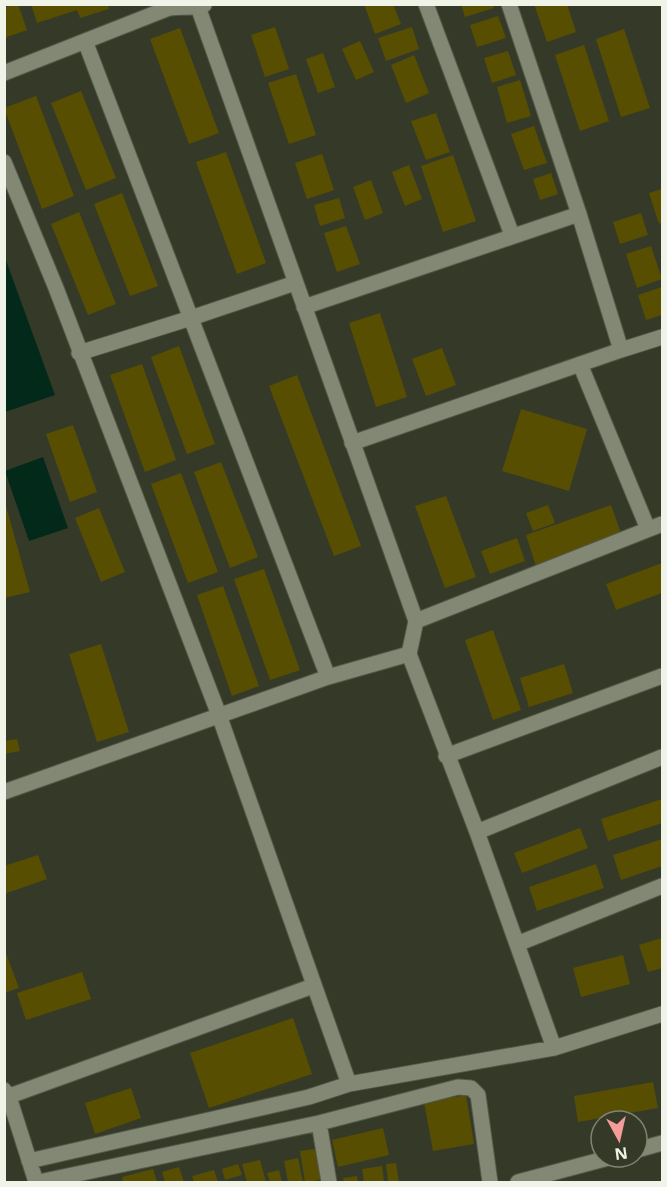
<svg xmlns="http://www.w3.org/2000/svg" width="667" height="1187" font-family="'Noto Sans',sans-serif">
	<rect width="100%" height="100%" fill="#353a28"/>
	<path fill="#022919" d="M4,255L55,395L5,412H4Z
		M43,457L68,528L29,541L5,471Z"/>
	<path fill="#574e02" d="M14,4H18L27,30L4,38V8Z
		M31,4H108L109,9L80,18L77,10L37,23Z
		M364,4H393L401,24L375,34Z
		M461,4H493L494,8L465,17Z
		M534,4H567L576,32L547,42Z
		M498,16L506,38L477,47L470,25Z
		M275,27L289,69L265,77L251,35Z
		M412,27L419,49L386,61L378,38Z
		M180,28L219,133L189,144L150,39Z
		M624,29L650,108L621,117L596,39Z
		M360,41L374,72L356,80L342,49Z
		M584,45L609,121L580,131L555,55Z
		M508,51L516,75L492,83L484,58Z
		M323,53L335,87L318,93L306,59Z
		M414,55L429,93L406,103L391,65Z
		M296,74L316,135L289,144L268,83Z
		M520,80L531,116L507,123L497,87Z
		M81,91L116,178L86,190L51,103Z
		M36,96L74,196L42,209L4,108Z
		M436,113L450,152L426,160L411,121Z
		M534,126L547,163L524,170L511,134Z
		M226,152L266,263L237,274L196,162Z
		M322,154L334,190L307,199L295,163Z
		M453,155L476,221L443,232L421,166Z
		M409,165L422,199L405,206L392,172Z
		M551,173L558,194L540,200L533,179Z
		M371,180L383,213L365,220L353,187Z
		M662,189V222L659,224L649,193Z
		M122,193L158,286L130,296L94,204Z
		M339,198L345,218L320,226L314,205Z
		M79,212L116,304L88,315L51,224Z
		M641,213L648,235L620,244L613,222Z
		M346,226L360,264L337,272L324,233Z
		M651,246L662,279L637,288L626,254Z
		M662,287V315L646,320L638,295Z
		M380,313L407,397L376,407L349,323Z
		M179,346L215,444L187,454L151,357Z
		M442,348L456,385L426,396L412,359Z
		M142,364L176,460L145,472L110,375Z
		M297,375L361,546L334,556L269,386Z
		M521,409L587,429L569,491L502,471Z
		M73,425L97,492L70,502L46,434Z
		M221,462L258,557L230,568L194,472Z
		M181,473L218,572L188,583L151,484Z
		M446,496L476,577L445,588L415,506Z
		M4,499L30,592L4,598Z
		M548,505L555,523L533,531L526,513Z
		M611,505L622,536L536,566L526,535Z
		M99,508L125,572L101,582L75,518Z
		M517,538L525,561L490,574L481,551Z
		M662,563V593L616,610L606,584Z
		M264,569L300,670L270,680L234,579Z
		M223,586L259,686L232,696L197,595Z
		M493,630L521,710L493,720L465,640Z
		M101,644L129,732L97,742L69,654Z
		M564,664L573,693L529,707L520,678Z
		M17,739L20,751L4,754V741Z
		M662,799V823L608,841L601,819Z
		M580,828L588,848L522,873L514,853Z
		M662,839V866L621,880L613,855Z
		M38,855L47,879L4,894V866Z
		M596,864L604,888L537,911L529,887Z
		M662,938V968L648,972L639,945Z
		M4,948L19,988L4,993Z
		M623,955L630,984L581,997L573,968Z
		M82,972L91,999L26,1020L17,993Z
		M293,1018L312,1074L209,1108L190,1053Z
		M653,1082L658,1108L578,1122L574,1096Z
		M131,1088L141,1118L95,1134L85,1103Z
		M466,1095L474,1144L433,1151L424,1102Z
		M383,1128L389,1155L338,1167L332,1140Z
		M322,1148L327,1179L305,1182L300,1151Z
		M298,1158L303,1182H288L284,1161Z
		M260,1160L266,1182H247L242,1164Z
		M396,1163L399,1182H388L386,1164Z
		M238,1164L242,1175L225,1180L222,1169Z
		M382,1166L384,1182H364L362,1169Z
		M179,1167L184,1182H165L162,1172Z
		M153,1169L157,1182H123L122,1177Z
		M214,1170L218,1182H194L192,1176Z
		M279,1170L282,1182H270L267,1173Z
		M357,1176L358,1182H344L343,1178Z"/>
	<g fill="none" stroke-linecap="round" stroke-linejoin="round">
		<defs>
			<path id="minor" d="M197,4L416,621L409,654L477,832L554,1048
				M426,4L512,235
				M85,41L328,677
				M4,73L169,8C181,6 194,9 204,5
				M4,162L56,288L219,715L349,1084
				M304,307L579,214
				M621,350L662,337
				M79,353L191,318L295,283
				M580,364L648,529
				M352,443L621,350L579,214L509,4
				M416,621L662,524
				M446,756L662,676
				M4,792L328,677L409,654
				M477,832L662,757
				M517,944L662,886
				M4,1090L9,1097L36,1182
				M4,1098L313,986
				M319,1123L329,1182
				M637,1150L662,1143
				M29,1161L309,1097L349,1084L554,1048L662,1014
				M39,1182L319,1123L458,1087L471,1088L478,1095L490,1182
				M518,1182L612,1157"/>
		</defs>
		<use href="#minor" stroke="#545849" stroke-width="17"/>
		<use href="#minor" stroke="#828874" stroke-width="15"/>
	</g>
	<rect width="667" height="1187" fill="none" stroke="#f0f3e8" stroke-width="12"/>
	<g transform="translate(619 1139) rotate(172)"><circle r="28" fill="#353a28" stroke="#808475" stroke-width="1.5"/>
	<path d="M0-4.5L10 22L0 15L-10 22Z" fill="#f59b9a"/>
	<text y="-9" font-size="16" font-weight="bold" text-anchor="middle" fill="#f0f3e8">N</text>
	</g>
</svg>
